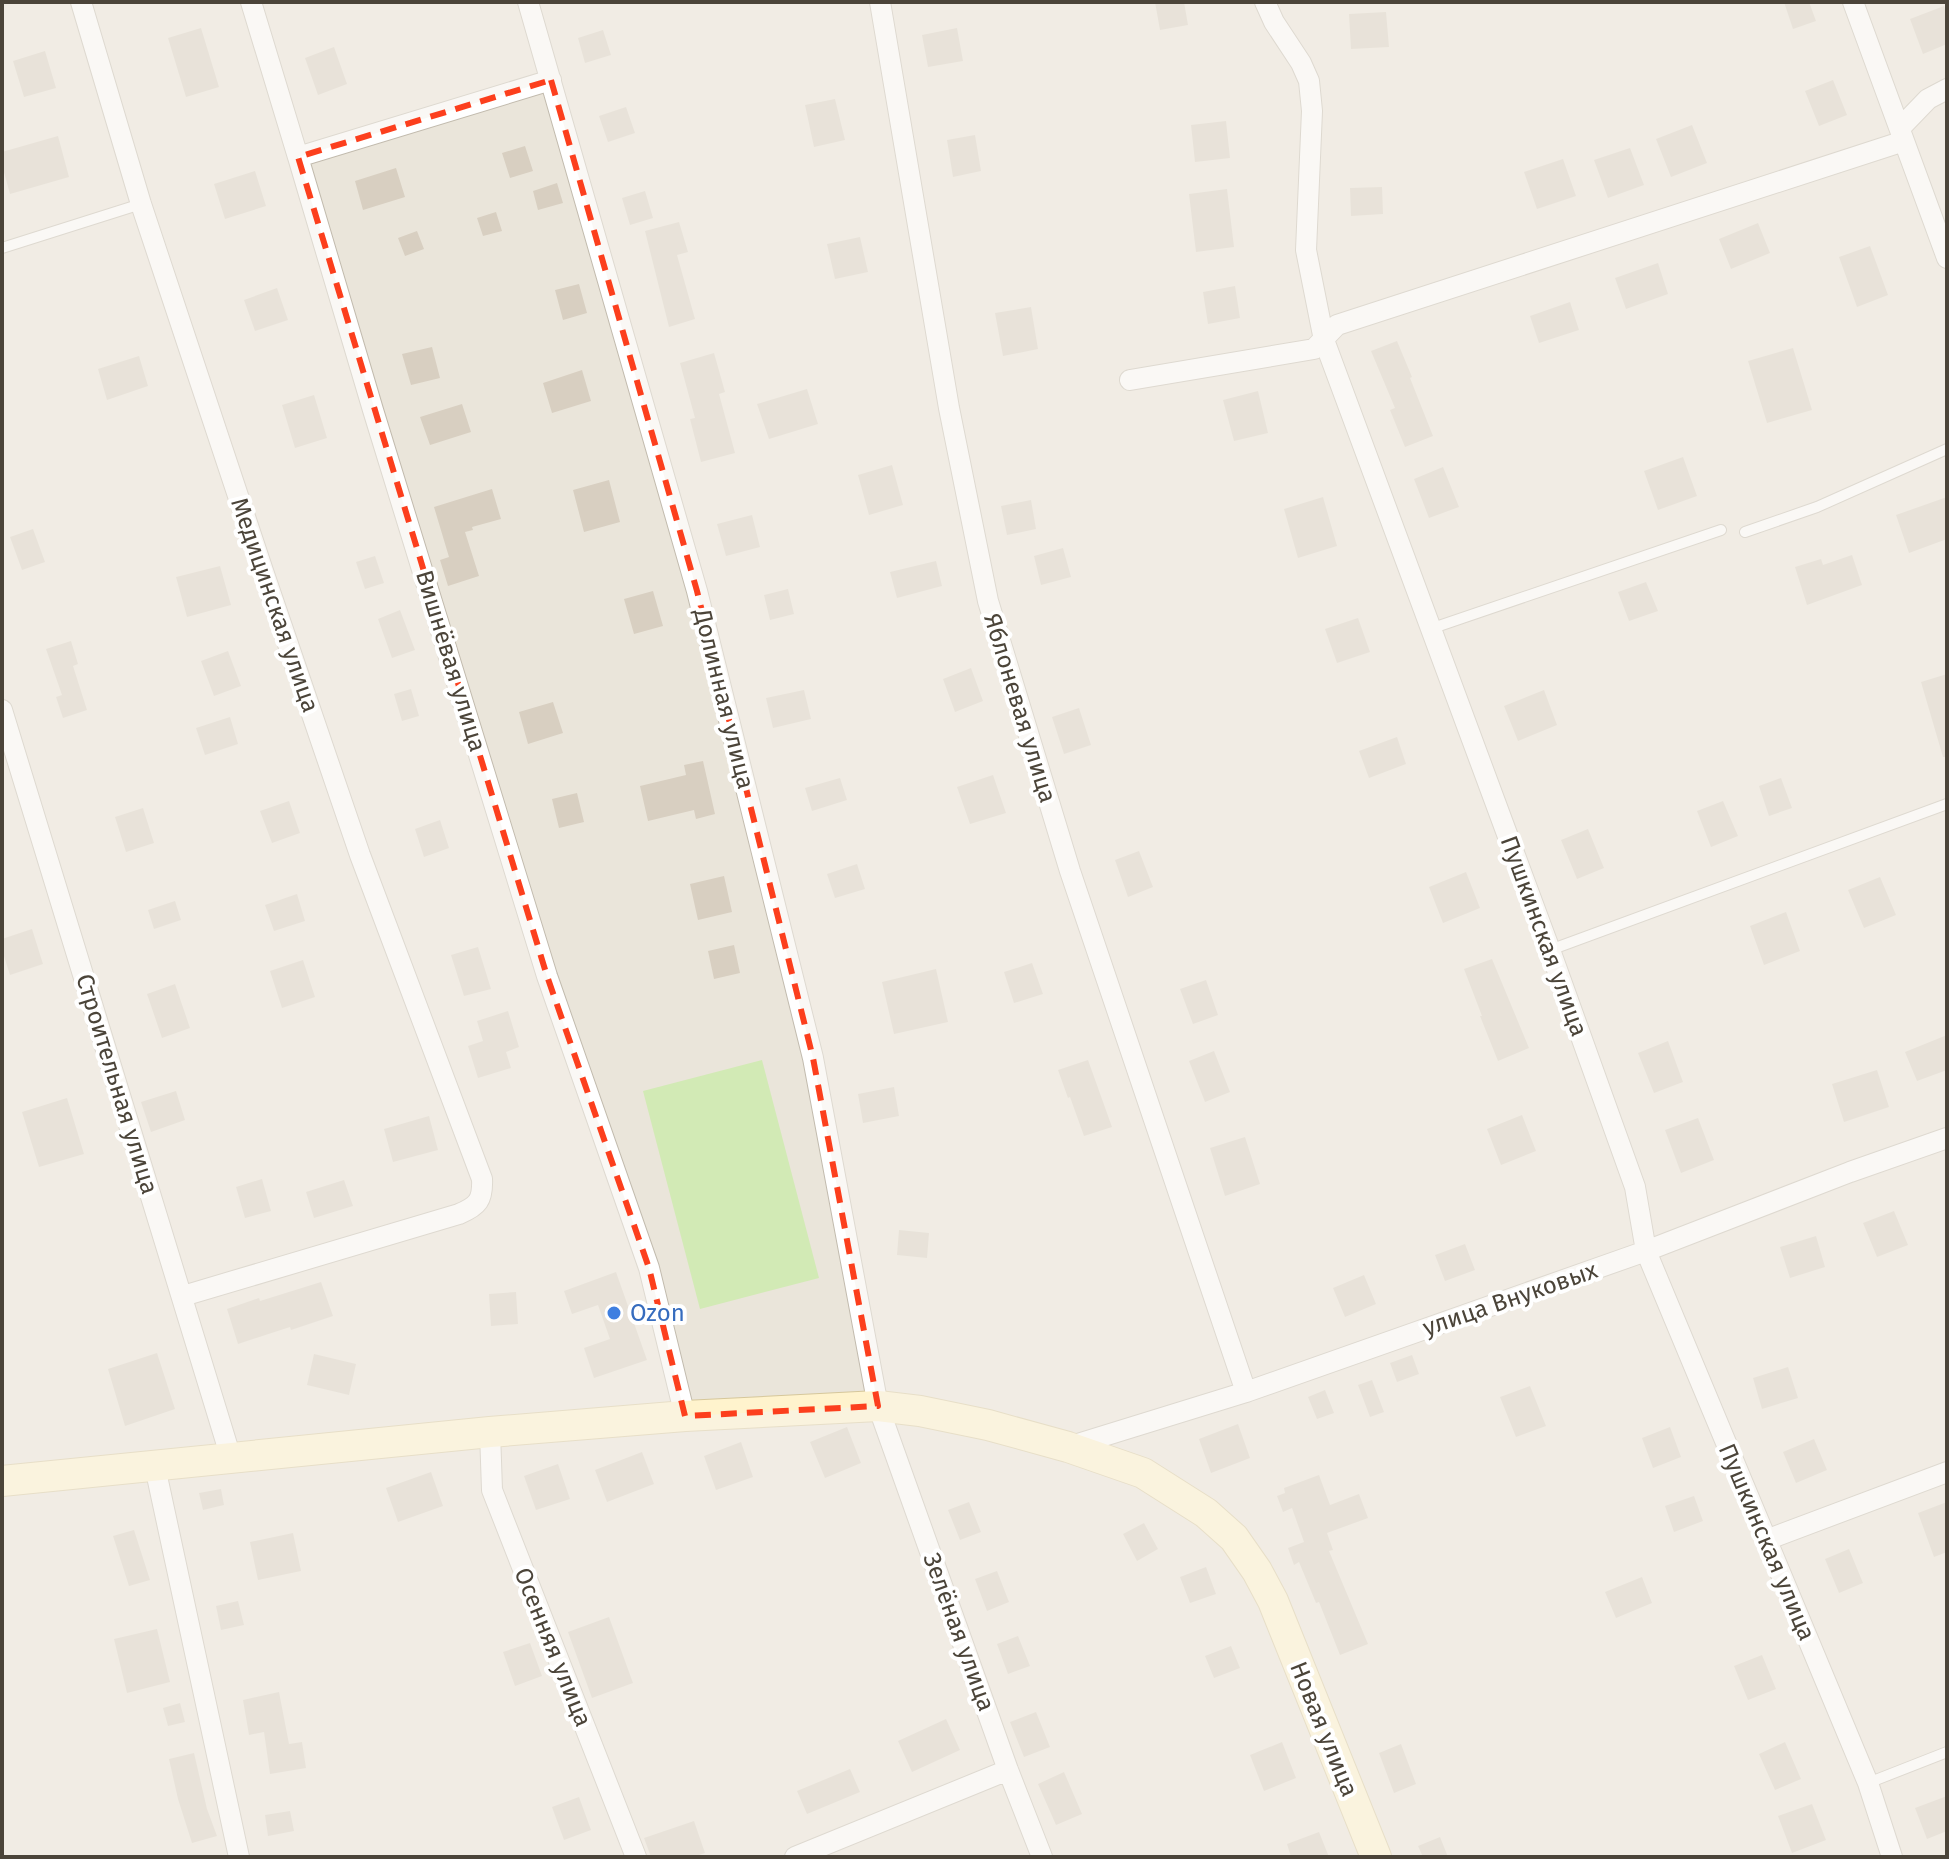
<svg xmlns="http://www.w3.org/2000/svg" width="1949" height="1859" font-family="'Fira Sans',sans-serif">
	<rect width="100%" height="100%" fill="#f6f3ec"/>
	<path fill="#eae5da" d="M2,2H1947V1857H2Z"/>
	<path fill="#d2eab5" d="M762,1060L819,1278L700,1309L643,1091Z"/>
	<path fill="#d8cfc1" d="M1155,2H1184L1188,25L1160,30Z
		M1784,2H1809L1816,21L1793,29Z
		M1944,6L1947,15V44L1923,54L1910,19Z
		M1386,12L1389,47L1351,49L1349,14Z
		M201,28L219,87L186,97L168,38Z
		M957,28L963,61L928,67L922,35Z
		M603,30L611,55L585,63L578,38Z
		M334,47L347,84L318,95L305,58Z
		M45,51L56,88L24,97L13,61Z
		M1833,80L1847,115L1819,126L1805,91Z
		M835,99L845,140L814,147L805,105Z
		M626,107L635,133L608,142L599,116Z
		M1226,121L1230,158L1195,162L1191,125Z
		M1692,125L1707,163L1671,177L1656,139Z
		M975,135L981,171L953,177L947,140Z
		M58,136L69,177L10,194L2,165V152Z
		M525,146L533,171L510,178L502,153Z
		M1630,148L1644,185L1608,198L1594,160Z
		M1563,159L1576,196L1537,209L1524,172Z
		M396,168L405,197L363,210L355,181Z
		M255,171L266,206L225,219L214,184Z
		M557,183L563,203L538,210L533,191Z
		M1382,187L1383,214L1351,216L1350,188Z
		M1227,189L1234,247L1196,252L1189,194Z
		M645,191L653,218L630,225L622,198Z
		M496,212L502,231L483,236L477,218Z
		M679,222L688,252L677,255L695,319L669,327L645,231Z
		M1758,223L1770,253L1731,269L1719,239Z
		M417,231L424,249L405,256L398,238Z
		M860,237L868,272L835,279L827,244Z
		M1870,246L1888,295L1857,307L1839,257Z
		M1658,263L1668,294L1626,309L1615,278Z
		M579,284L587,313L563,320L555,290Z
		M1235,286L1240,318L1208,324L1203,292Z
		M277,288L288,320L255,331L244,300Z
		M1570,302L1579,330L1539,343L1530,316Z
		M1031,307L1038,349L1003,356L995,313Z
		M1397,341L1412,377L1410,378L1433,436L1405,447L1390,410L1395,408L1371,351Z
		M432,347L440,378L411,385L402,354Z
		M1793,348L1812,410L1767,423L1748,361Z
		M714,353L725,392L719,394L735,453L701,462L690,419L695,418L680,363Z
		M139,356L148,386L107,400L98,369Z
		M582,370L591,401L552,413L543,383Z
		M807,389L818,424L769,439L757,404Z
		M1258,391L1268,433L1234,441L1223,400Z
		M314,395L327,438L295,448L282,405Z
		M462,404L471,432L430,445L420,417Z
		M1683,457L1697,496L1658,510L1644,471Z
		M892,465L903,505L869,515L858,475Z
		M1443,467L1459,507L1429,518L1414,479Z
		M609,480L620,522L584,532L573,490Z
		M492,489L501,519L472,527L473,530L465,532L479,576L448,586L440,560L449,557L434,507Z
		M1323,497L1337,546L1298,558L1284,509Z
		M1947,497V539L1909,553L1896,515Z
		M1031,500L1036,529L1007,535L1001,506Z
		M752,515L760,547L726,556L717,524Z
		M33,529L45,562L22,570L10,537Z
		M1063,548L1071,577L1041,585L1034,556Z
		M1852,555L1862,585L1807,605L1795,567L1821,559L1823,565Z
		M375,556L384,583L365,589L356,562Z
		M936,561L942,586L897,598L890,572Z
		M220,566L231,605L187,617L176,577Z
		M1646,582L1658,611L1629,621L1618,592Z
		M788,589L794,614L770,620L764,595Z
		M653,591L663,626L634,634L624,599Z
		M400,610L415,650L392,658L378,619Z
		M1358,618L1370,652L1337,663L1325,629Z
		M71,641L78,664L73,666L87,710L63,718L56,697L62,695L46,649Z
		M228,651L241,686L214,696L201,661Z
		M971,668L983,701L955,712L943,679Z
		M1947,674V757H1943L1921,682Z
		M411,689L419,716L402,721L394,694Z
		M804,690L811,719L773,728L766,698Z
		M1544,690L1557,725L1518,741L1504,706Z
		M553,702L563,733L528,744L519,712Z
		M1079,708L1091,745L1064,754L1052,717Z
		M230,717L238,744L205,755L196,728Z
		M1397,737L1406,764L1369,778L1359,751Z
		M703,761L715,814L696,819L694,810L648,821L640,786L686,775L684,765Z
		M993,775L1006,813L970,824L957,787Z
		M840,778L847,800L812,811L805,788Z
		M1781,778L1792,808L1769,816L1759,786Z
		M577,793L584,822L559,828L552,799Z
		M289,801L300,833L272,843L260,811Z
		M1723,801L1738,836L1711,847L1697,811Z
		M143,808L154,843L126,852L115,817Z
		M440,820L449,848L424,857L415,829Z
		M1588,829L1604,868L1577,879L1561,840Z
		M1139,851L1153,887L1128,897L1115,860Z
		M857,864L865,889L835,898L827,874Z
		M1466,872L1480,908L1443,923L1429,887Z
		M724,876L732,912L698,920L690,884Z
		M1880,877L1896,915L1864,928L1848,890Z
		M297,894L305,921L274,931L265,905Z
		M175,901L181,920L154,929L148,910Z
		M1786,912L1800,951L1764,965L1750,926Z
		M32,929L43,964L10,975L2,950V939Z
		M734,945L740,973L714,979L708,951Z
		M478,947L491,989L464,996L451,955Z
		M1492,959L1529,1048L1498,1061L1480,1016H1482L1464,969Z
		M303,960L315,997L282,1008L270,971Z
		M1032,963L1043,994L1014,1003L1004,972Z
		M936,969L948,1022L894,1034L882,982Z
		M1206,980L1218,1015L1193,1024L1180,989Z
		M175,984L190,1028L162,1038L147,994Z
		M508,1011L519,1047L506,1052L511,1068L478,1078L468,1046L483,1041L477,1021Z
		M1947,1035V1070L1917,1081L1905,1052Z
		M1668,1041L1683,1082L1654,1093L1638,1053Z
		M1214,1051L1230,1092L1205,1102L1189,1061Z
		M1088,1060L1112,1127L1084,1136L1070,1097L1068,1098L1058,1070Z
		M1877,1070L1889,1107L1844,1122L1832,1084Z
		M894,1087L899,1116L863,1123L858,1094Z
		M176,1091L185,1120L151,1132L141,1102Z
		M67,1098L84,1154L39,1167L22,1112Z
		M1522,1115L1536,1151L1501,1165L1487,1129Z
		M429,1116L438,1150L393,1162L384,1129Z
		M1698,1118L1714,1160L1681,1173L1665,1130Z
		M1245,1137L1260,1184L1225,1196L1210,1148Z
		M262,1179L271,1211L245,1218L236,1187Z
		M344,1180L353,1206L314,1218L306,1192Z
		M1894,1211L1908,1245L1877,1257L1863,1223Z
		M899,1230L929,1233L927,1258L897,1255Z
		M1816,1236L1825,1267L1790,1278L1780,1247Z
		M1465,1244L1475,1270L1445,1281L1435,1255Z
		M616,1272L647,1360L594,1378L584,1348L610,1339L598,1305L572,1314L564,1291Z
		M1364,1275L1376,1304L1345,1317L1333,1288Z
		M321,1282L333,1316L291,1330L290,1327L238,1344L227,1309L259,1298L260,1301Z
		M516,1292L518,1324L491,1326L489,1294Z
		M157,1353L175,1409L125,1426L108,1369Z
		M314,1354L356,1364L349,1395L307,1385Z
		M1412,1355L1419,1374L1397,1382L1390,1363Z
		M1788,1367L1798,1398L1762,1409L1753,1378Z
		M1372,1380L1384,1412L1370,1417L1358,1385Z
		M1530,1386L1546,1426L1516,1437L1500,1397Z
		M1325,1390L1334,1413L1317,1419L1308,1397Z
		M1238,1424L1250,1458L1211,1473L1199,1439Z
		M847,1427L861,1463L825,1478L810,1442Z
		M1670,1427L1681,1457L1653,1468L1642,1438Z
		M1814,1439L1827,1470L1796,1483L1783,1452Z
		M741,1442L753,1477L716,1490L704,1456Z
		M642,1452L654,1484L607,1502L595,1470Z
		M558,1464L570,1499L536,1510L524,1476Z
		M431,1472L443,1506L398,1522L386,1488Z
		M1319,1475L1330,1505L1359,1494L1368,1518L1327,1533L1333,1550L1329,1551L1368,1644L1340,1655L1319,1602L1316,1603L1299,1562L1294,1565L1288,1548L1304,1542L1292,1508L1283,1512L1277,1496L1285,1493L1284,1488Z
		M221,1489L224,1505L203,1510L199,1493Z
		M1694,1496L1703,1521L1674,1532L1665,1506Z
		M969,1502L981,1532L960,1540L948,1510Z
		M1947,1502V1552L1934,1557L1918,1513Z
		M1144,1523L1158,1549L1137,1561L1123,1534Z
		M134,1530L150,1580L129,1586L113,1536Z
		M293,1533L301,1571L258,1580L250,1542Z
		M1849,1549L1863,1583L1839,1593L1825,1559Z
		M1206,1567L1216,1594L1190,1603L1180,1577Z
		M997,1571L1009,1602L987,1611L975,1579Z
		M1642,1577L1652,1603L1616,1618L1605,1592Z
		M238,1601L244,1625L221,1630L216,1606Z
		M609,1617L633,1683L592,1698L568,1632Z
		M157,1629L170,1682L127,1693L114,1639Z
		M1018,1636L1030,1666L1008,1674L997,1644Z
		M530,1643L542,1676L515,1686L503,1652Z
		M1231,1646L1240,1668L1214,1678L1205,1656Z
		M1762,1655L1776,1689L1748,1700L1734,1666Z
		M279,1692L289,1744L302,1742L306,1768L270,1774L264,1732L249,1735L243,1700Z
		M180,1703L185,1722L168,1726L163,1708Z
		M1036,1712L1050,1747L1024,1757L1010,1722Z
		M946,1719L960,1750L912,1772L898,1741Z
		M1282,1742L1296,1778L1264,1791L1250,1755Z
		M1785,1742L1801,1779L1775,1790L1759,1754Z
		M1401,1744L1416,1784L1394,1793L1379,1753Z
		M194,1753L207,1809L217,1836L192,1843L178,1799L169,1759Z
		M850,1769L860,1792L807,1814L797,1791Z
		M1064,1772L1082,1814L1056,1825L1038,1784Z
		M1947,1796V1831L1927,1839L1915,1808Z
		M579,1797L591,1830L564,1840L552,1807Z
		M1812,1804L1826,1840L1792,1853L1778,1816Z
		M290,1811L294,1831L268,1836L265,1815Z
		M694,1821L705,1853L693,1857H651L644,1838Z
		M1319,1832L1329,1857H1291L1287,1844Z
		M1440,1837L1448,1857H1423L1418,1846Z"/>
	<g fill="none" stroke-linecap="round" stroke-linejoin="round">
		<defs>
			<path id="lane" d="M2,248L141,204
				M1745,532L1817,507L1947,449
				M1430,629L1721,530
				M1550,950L1947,804
				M1868,1783L1947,1752"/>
			<path id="street" d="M81,2L141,204L263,571L360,855L482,1179C483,1200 478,1206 459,1214L183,1296
				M251,2L298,157
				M528,2L697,591L813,1058L878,1406L1008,1770L1042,1857
				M880,2L949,408L988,601L1070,871L1246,1392
				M1265,2L1274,22L1301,63L1309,81L1312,111L1306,250L1324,340L1550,950L1635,1187L1646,1251L1868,1783L1892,1857
				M1853,2L1947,258
				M551,80L298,157L373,410L547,976L649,1268L685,1416
				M1900,128L1928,99L1947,89
				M1130,380L1314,349L1337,325L1904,141
				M2,710L231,1458
				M490,1432L492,1490L636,1857
				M1068,1447L1246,1392L1646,1251L1850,1172L1947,1138
				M155,1467L239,1857
				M1766,1540L1947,1472
				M795,1857L1008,1770"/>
			<path id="secondary" d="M2,1481L490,1432L685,1416L878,1406L920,1411L988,1425L1068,1447L1143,1473L1206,1513L1234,1538L1257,1571L1273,1601L1376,1857"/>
		</defs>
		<use href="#lane" stroke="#c2bbae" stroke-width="12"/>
		<use href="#street" stroke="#c2bbae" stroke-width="22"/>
		<use href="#secondary" stroke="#d6c79b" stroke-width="32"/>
		<use href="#lane" stroke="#fff" stroke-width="10"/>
		<use href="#street" stroke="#fff" stroke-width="20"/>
		<use href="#secondary" stroke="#fff3cd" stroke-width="30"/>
	</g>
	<path d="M0 0H1949V1859H0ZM551,80L697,591L813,1058L878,1406L685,1416L649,1268L547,976L298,157Z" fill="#f6f3ec" fill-opacity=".55" fill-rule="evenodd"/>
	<path fill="none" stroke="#fc3f1d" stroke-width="6" stroke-dasharray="16 10" stroke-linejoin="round" d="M551,80L697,591L813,1058L878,1406L685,1416L649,1268L547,976L298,157Z"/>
	<circle fill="#3f7fe0" stroke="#fff" stroke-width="3" cx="614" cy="1313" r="8"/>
	<g text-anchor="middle" stroke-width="8" stroke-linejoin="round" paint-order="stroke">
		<g font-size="24" fill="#4b4439" stroke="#fff">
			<text transform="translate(275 605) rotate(71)" y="8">Медицинская улица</text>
			<text transform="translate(451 661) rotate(73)" y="8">Вишнёвая улица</text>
			<text transform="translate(724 699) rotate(76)" y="8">Долинная улица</text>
			<text transform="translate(1020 708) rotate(73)" y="8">Яблоневая улица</text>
			<text transform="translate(1544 936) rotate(70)" y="8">Пушкинская улица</text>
			<text transform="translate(117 1084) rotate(73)" y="8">Строительная улица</text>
			<text transform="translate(1510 1299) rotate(-19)" y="8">улица Внуковых</text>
			<text transform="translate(1767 1542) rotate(67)" y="8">Пушкинская улица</text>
			<text transform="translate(959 1632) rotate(70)" y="8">Зелёная улица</text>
			<text transform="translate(553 1647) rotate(68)" y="8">Осенняя улица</text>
			<text transform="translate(1324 1729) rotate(68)" y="8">Новая улица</text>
		</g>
		<g font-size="24" fill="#366cbe" stroke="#fff" text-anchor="start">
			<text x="630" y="1321">Ozon</text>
		</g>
	</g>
	<rect width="1949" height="1859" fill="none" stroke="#4b4439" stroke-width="8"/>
</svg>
